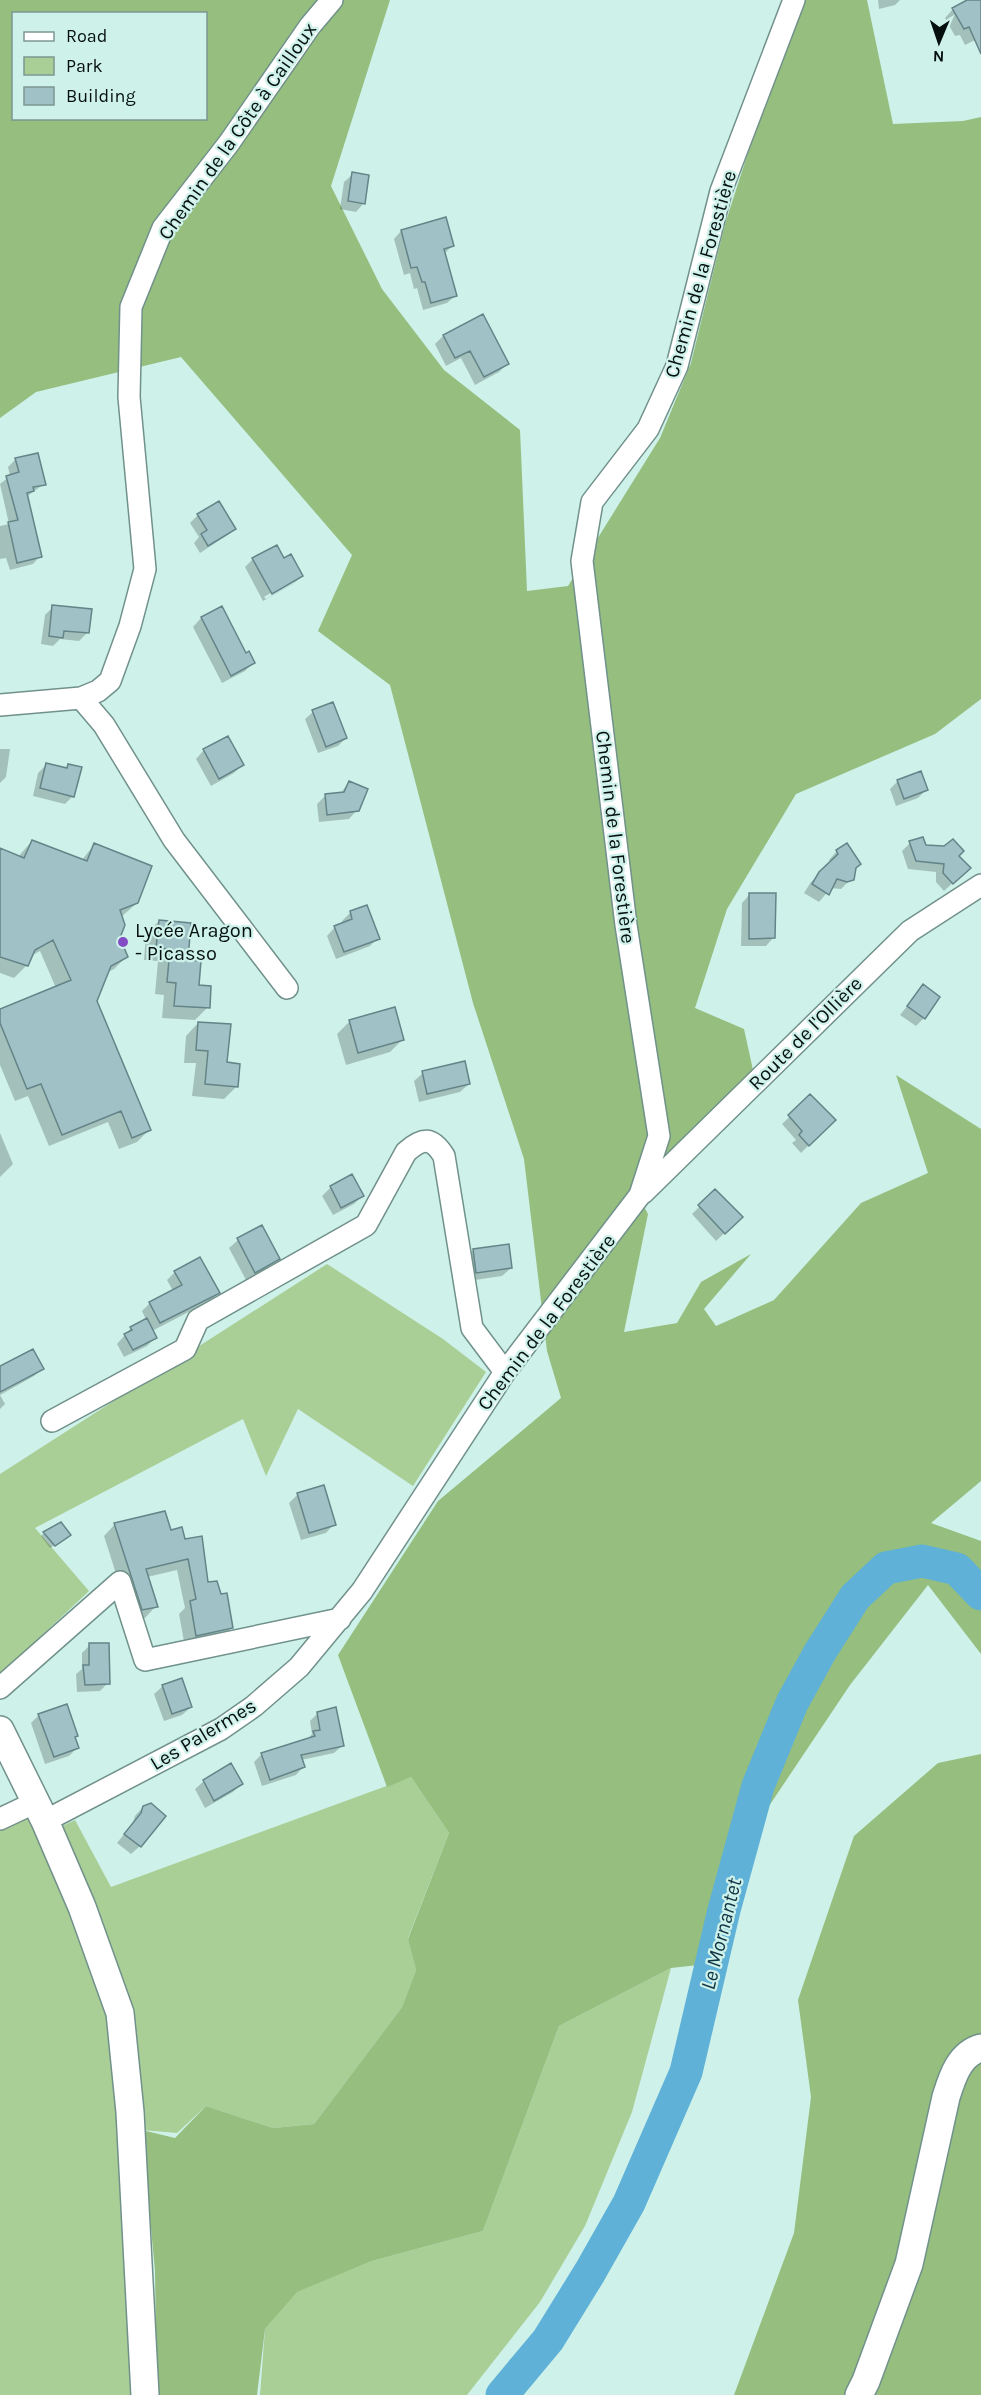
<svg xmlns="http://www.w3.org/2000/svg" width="981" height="2395" font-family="Karla,sans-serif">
	<rect width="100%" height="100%" fill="#cef1ea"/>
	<path fill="#aacf96" d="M327,1264L443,1339L486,1372L413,1486L298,1409L266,1476L243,1419L35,1528L89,1591L0,1675V1474Z
		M411,1777L449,1833L408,1938L416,1970L402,2007L314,2124L273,2128L206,2106L177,2133L142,2130L134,2395H0V1831L30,1817L39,1837L75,1820L111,1887Z
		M671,1968L632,2112L585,2226L540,2302L467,2395H260L265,2329L296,2292L372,2261L483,2231L559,2026Z"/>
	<path fill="#95be7f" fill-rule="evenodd" d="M0,0H390L331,186L382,289L444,370L520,430L527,591L568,586L660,438L691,363L725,224L769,88L805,0H867L893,124L963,121L981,117V699L935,734L796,794L727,909L695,1008L744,1029L753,1070L669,1156L633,1186L648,1214L624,1332L677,1323L701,1282L751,1254L704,1309L716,1326L774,1300L861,1203L928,1173L896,1075L981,1129V1481L931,1523L981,1541V1654L928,1585L850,1685L765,1812L735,1919L726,1962L671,1968L559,2026L483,2231L372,2261L297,2292L265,2329L257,2395H157L155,2271L142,2130L175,2138L206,2106L273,2128L314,2124L402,2007L416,1970L408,1939L449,1833L411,1777L387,1787L338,1655L438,1501L561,1398L547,1351L524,1159L473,1003L390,685L318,631L352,555L181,357L36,392L0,418ZM14,14H206V118H14Z
		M981,1754V2395H734L794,2233L811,2097L798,2000L854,1836L938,1763Z"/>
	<path fill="#0003" fill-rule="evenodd" d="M878,0H900L895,5L879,9Z
		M971,0H981V37L965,45L960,35L955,36L945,18L953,9Z
		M353,174L364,203L356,212L340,209L344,182Z
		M401,231L452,246L445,253L455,296L447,303L423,310L417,288L414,289L410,273L404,275L394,239Z
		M482,316L507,364L499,372L475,385L461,358L446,366L435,344L443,336Z
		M16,459L44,484L26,497L40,556L33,564L10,570L6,558L0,559V526L9,524L0,484L10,476L8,467Z
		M198,515L234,529L226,536L200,553L194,543L199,537L190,523Z
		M253,559L283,560L301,576L293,584L263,601L245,567ZM294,579V583L266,599L264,597Z
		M53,607L88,632L79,641L60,639L53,646L41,644L45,615Z
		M222,608L245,654L253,663L245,671L222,683L193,627L201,618Z
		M313,712L346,738L338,746L318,753L305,719Z
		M0,749H10L6,777L0,783Z
		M204,750L242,765L234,773L211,786L196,759Z
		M46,765L65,769L69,765L73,796L65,804L33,796L38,773Z
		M898,781L926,790L918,798L896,806L890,789Z
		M349,782L357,810L349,819L319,822L317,804L325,796L340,794Z
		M32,841L81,861L94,845L137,903L121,917L119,938L127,956L114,969L106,973L96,1001L149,1130L137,1142L119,1149L108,1122L49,1146L28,1096L15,1101L0,1065V1011L56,988L40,951L31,956L27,965L14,978L0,973V849L18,857Z
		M910,843L957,856L969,868L944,891L936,882V872L908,869L902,851Z
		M837,851L855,868L854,876L841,889L831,888L819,902L804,893L811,882L831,863L829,860Z
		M750,894L774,937L766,946H741L742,903Z
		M366,907L378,938L370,946L336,959L327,936L335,927L343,924L342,921L350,913Z
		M159,921L186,961L208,1007L195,1020L162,1018L164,995L155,994L158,961L144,960L146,934Z
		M923,986L924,1018L916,1026L900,1015Z
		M350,1021L403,1039L390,1052L346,1065L337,1034Z
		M198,1023L226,1064L237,1086L224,1099L192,1096L196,1063H184L186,1036Z
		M423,1073L469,1084L460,1092L419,1102L414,1081Z
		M810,1097L834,1120L801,1153L792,1143L796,1140L782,1124Z
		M0,1133L13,1164L0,1177Z
		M331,1187L362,1196L354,1204L333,1215L322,1196Z
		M715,1191L741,1217L716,1241L692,1214Z
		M262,1227L278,1259L270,1267L246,1280L229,1248L238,1240Z
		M474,1250L511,1268L502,1276L468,1281L465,1258Z
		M175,1272L218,1293L210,1301L152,1331L155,1338L147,1346L124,1357L117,1344L131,1328L146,1320L142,1311L150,1303L173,1291L167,1280Z
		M42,1369L34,1376L0,1395V1373Z
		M0,1395L5,1404L0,1409Z
		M298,1494L334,1524L326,1533L301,1540L289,1503Z
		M115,1524L170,1532L184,1541L231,1628L220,1640L185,1647L179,1614L185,1608L177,1570L147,1577L156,1606L145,1618L131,1621L104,1536Z
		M44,1533L65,1539L50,1548L41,1536Z
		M90,1645L108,1683L100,1691L77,1692L76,1674L82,1669V1653Z
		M163,1686L191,1707L182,1715L164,1721L154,1694Z
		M318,1713L342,1746L334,1753L301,1760L303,1767L296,1775L262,1786L254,1762L262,1754L306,1741L312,1734L310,1721Z
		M39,1715L74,1737L77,1748L69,1756L45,1764L31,1723Z
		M204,1781L241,1784L233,1792L205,1808L195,1789Z
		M143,1807L140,1846L131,1854L117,1843L133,1823L135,1816Z"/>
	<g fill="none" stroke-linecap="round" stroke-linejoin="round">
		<path stroke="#5fb1d8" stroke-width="33" d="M502,2395L548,2340L590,2272L629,2203L686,2072L724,1910L758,1786L792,1703L820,1652L855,1597L886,1568L922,1561L957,1569L981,1594"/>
	</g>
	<path fill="#a0c2c7" stroke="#648488" stroke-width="1.5" d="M967,0H981V54L969,27L964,29L952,8Z
		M352,172L369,175L365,204L348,201Z
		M446,217L454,246L444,249L457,296L431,303L425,282H422L417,267L411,268L401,230Z
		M483,314L509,364L484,377L470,351L455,358L443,335Z
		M38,453L46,485L33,487L34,491L27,493L42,557L17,563L8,522L18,520L6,476L19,472L15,458Z
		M219,501L236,529L208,546L201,534L207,530L197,514Z
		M277,545L284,558L291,554L303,576L272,594L252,558Z
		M52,605L92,609L89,633L64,631L63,638L49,636Z
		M222,606L246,653L249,651L255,663L231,676L201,617Z
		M333,702L347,738L326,747L312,710Z
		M228,736L244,765L219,779L203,749Z
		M46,763L67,768L68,764L82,767L74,797L40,788Z
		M921,771L928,790L904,799L897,780Z
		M349,781L368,789L359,811L327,815L325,794L344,792Z
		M923,837L926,845L944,846L953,839L964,851L959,856L971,868L953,884L943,873L944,864L916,861L909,841Z
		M32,840L87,861L94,843L152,866L138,903L120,910L125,925L120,938L128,957L111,966L97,1001L151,1130L132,1138L121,1111L62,1135L41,1084L27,1089L0,1023V1009L71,980L53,940L35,950L28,966L0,957V848L24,858Z
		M847,843L861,864L856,868L854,880L847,882L837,879L829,895L812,884L819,872L838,854L836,850Z
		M749,893H776L775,938L749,939Z
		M367,905L380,939L344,952L334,926L352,919L350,911Z
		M159,920L191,923L188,960L201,961L199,985L211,986L210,1008L174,1006L176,983L167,982L170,949L156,948Z
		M923,984L940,997L925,1019L907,1006Z
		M395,1007L404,1040L358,1053L349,1020Z
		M198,1022L231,1024L227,1062L240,1064L238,1087L205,1084L208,1051L196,1050Z
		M465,1061L470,1084L427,1094L422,1071Z
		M810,1094L836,1120L809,1146L799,1135L802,1131L788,1115Z
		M352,1174L364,1196L341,1208L330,1186Z
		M715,1189L743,1217L725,1234L698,1205Z
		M262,1225L280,1259L255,1273L237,1238Z
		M509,1244L512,1268L476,1273L473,1249Z
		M200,1257L220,1293L160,1323L149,1302L182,1285L174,1271Z
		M147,1318L157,1338L133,1350L124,1334L132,1330L130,1327Z
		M33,1349L44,1369L0,1392V1366Z
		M324,1485L336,1525L309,1533L297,1493Z
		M165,1511L171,1530L182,1527L185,1539L202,1536L208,1582L217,1581L221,1594L227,1593L233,1628L196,1636L190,1601L196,1599L188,1559L146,1569L158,1607L142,1610L114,1523Z
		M61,1522L71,1535L55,1546L43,1532Z
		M89,1643H109L110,1684L85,1685L83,1665H89Z
		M182,1678L192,1707L172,1714L162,1685Z
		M67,1704L78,1736L75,1737L79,1748L54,1757L38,1714Z
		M336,1707L344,1746L301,1755L305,1767L270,1780L261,1753L315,1736L313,1731L320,1730L317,1712Z
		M231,1763L243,1784L214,1801L203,1780Z
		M151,1803L166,1816L141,1847L124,1834L141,1813L143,1806Z"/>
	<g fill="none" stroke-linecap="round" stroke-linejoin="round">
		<defs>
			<path id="minor" d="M81,698L104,725L174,840L287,988
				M0,705L81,698L98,691L110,681L130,626L145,569L129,397L131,307L163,228L229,143L310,26L332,0
				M643,1193L910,931L981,885
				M52,1421L185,1349L198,1320L366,1225L406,1152C423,1137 432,1137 444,1156L472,1328L505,1372
				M0,1688L120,1582L145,1660L340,1619
				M0,1819L36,1802
				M45,1821L221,1729L254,1706L299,1667L362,1591L505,1372L640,1195L659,1136L626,925L582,561L592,502L648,429L677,366L721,191L794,0"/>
			<path id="tertiary" d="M0,1730L45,1821L82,1907L120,2013L130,2112L145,2395
				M859,2395L866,2381L909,2264L946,2097C952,2078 959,2054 981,2048"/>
		</defs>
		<use href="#minor" stroke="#71918b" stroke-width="24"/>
		<use href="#tertiary" stroke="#71918b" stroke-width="30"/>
		<use href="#minor" stroke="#fff" stroke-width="21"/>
		<use href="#tertiary" stroke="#fff" stroke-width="27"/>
	</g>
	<circle fill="#844cc4" stroke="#cef1ea" stroke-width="2" cx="123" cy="942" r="6"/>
	<g text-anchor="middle" stroke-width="4.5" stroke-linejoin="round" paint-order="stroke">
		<g font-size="20" fill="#05100e" stroke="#cef1ea">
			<text transform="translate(237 131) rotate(-55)" y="7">Chemin de la Côte à Cailloux</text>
			<text transform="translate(700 274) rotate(-74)" y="7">Chemin de la Forestière</text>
			<text transform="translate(616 837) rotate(83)" y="7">Chemin de la Forestière</text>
			<text transform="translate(805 1033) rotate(-45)" y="7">Route de l'Ollière</text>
			<text transform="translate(546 1322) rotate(-53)" y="7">Chemin de la Forestière</text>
			<text transform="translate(203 1734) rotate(-31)" y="7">Les Palermes</text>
		</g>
		<g font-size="20" fill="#05100e" stroke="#cef1ea" text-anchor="start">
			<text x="135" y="937">Lycée Aragon<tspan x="135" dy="23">- Picasso</tspan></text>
		</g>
		<g font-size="21" font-style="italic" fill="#0e3444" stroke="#cef1ea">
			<text transform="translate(721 1934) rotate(-76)" y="7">Le Mornantet</text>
		</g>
	</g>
	<rect x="12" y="12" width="195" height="108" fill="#cef1ea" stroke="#7e9792" stroke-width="1.5"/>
	<rect x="24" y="32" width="30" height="9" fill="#ffffff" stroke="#7e9792" stroke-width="1.5"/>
	<text x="66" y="42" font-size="18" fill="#05100e">Road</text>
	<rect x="24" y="57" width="30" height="18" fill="#aacf96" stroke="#7e9792" stroke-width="1.5"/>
	<text x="66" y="72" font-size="18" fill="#05100e">Park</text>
	<rect x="24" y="87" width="30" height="18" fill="#a0c2c7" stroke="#7e9792" stroke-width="1.5"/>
	<text x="66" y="102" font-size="18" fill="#05100e">Building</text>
	<g transform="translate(939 42) rotate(182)" stroke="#cef1ea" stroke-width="4.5" paint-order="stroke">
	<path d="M0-4.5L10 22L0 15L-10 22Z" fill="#05100e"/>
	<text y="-9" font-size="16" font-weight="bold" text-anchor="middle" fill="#05100e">N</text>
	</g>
</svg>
